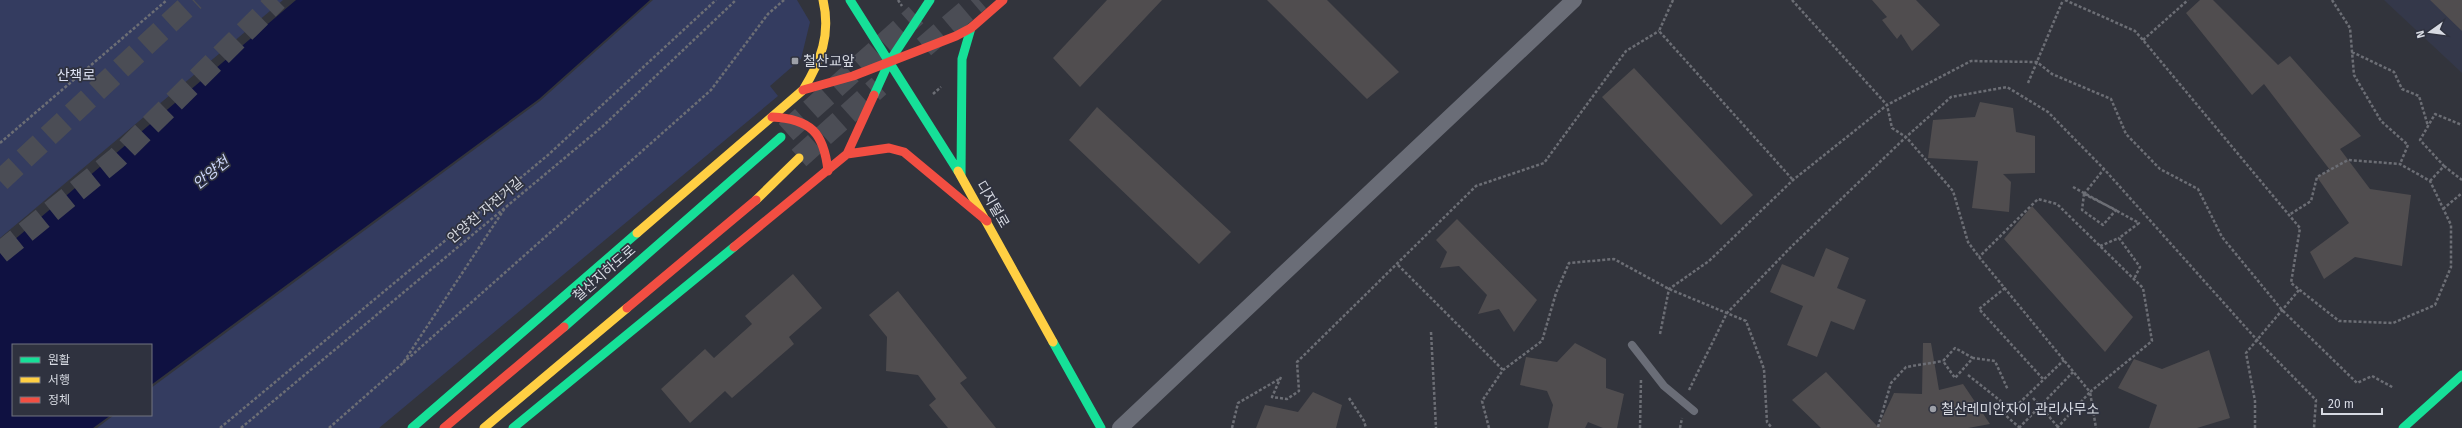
<svg xmlns="http://www.w3.org/2000/svg" width="2462" height="428" font-family="'Fira Sans','Noto Sans KR',sans-serif">
	<rect width="100%" height="100%" fill="#32343c"/>
	<path fill="#34384a" d="M2384,0H2462V73Z"/>
	<path fill="#343c60" d="M0,0H283L0,238Z
		M653,0H797L810,22L801,59L770,86L778,96L379,428H97L114,415H151V388L540,101Z"/>
	<path fill="#0f1141" d="M296,0H650L539,99L151,385V345H13V415H111L93,428H0V252Z"/>
	<path fill="#504d4f" d="M1107,0H1162L1080,87L1053,58Z
		M1267,0H1327L1399,72L1367,99Z
		M1872,0H1916L1940,25L1912,51L1901,34L1897,39L1882,20L1887,17Z
		M2200,0H2213L2278,65L2290,56L2361,136L2340,149L2370,189L2411,195L2402,266L2355,257L2324,279L2310,252L2349,223L2317,177L2330,170L2264,84L2252,95L2186,13Z
		M2430,0H2462V31Z
		M1634,68L1753,195L1721,225L1602,97Z
		M1980,102L2013,108L2016,132L2035,136V173L2003,174L2011,182L2009,212L1972,208L1978,161L1928,158L1933,120L1975,117Z
		M1097,107L1231,232L1199,264L1069,140Z
		M2032,206L2133,317L2105,352L2004,239Z
		M1457,219L1537,300L1514,332L1499,309L1478,314L1487,295L1459,266L1440,268L1447,252L1436,240Z
		M1826,248L1849,258L1837,288L1866,300L1854,330L1831,321L1817,357L1787,345L1803,306L1770,292L1782,264L1814,277Z
		M793,274L822,308L789,337L794,344L732,398L725,391L690,423L661,389L705,349L714,358L752,324L745,316Z
		M898,291L967,378L960,383L996,428H948L929,405L936,399L918,375L886,371L887,337L869,315Z
		M1575,343L1606,359V388L1624,394L1617,428H1603L1588,422L1585,428H1548L1553,405L1547,391L1520,385L1526,357L1557,362Z
		M1923,343H1931L1939,390L1963,384L1990,424L1968,428H1821L1792,400L1826,372L1878,427L1894,393L1922,394Z
		M2209,350L2230,418L2197,428H2149L2157,405L2118,388L2134,359L2162,369Z
		M1313,392L1342,405L1336,428H1256L1265,405L1298,412Z"/>
	<g fill="none" stroke-linecap="round" stroke-linejoin="round">
		<path stroke="#4b4d55" stroke-width="22" stroke-dasharray="22 11" stroke-linecap="butt" d="M924,47L979,0
			M786,132L916,15
			M799,158L879,86"/>
		<path stroke="#4b4d55" stroke-width="22" stroke-dasharray="22 11" stroke-linecap="butt" d="M0,181L194,0
			M0,253L117,158L277,0"/>
		<path stroke="#6c6e75" stroke-width="2.5" stroke-dasharray="3 2" stroke-linecap="butt" d="M898,0L902,6
			M1673,0L1659,31L1793,180
			M1792,0L1887,105L1892,128L1906,137L1953,191L1968,242L1979,257L2090,392L2152,341L2143,288L2057,204L2038,199L1979,257
			M2065,0L2135,31L2143,40L2289,215L2300,228L2291,283L2339,321L2393,323L2435,305L2451,267V225L2430,181L2400,164L2348,160L2317,177L2311,201L2289,215
			M2332,0L2350,28L2354,75L2381,121L2408,145L2400,164
			M2143,40L2188,0
			M2352,52L2394,72L2402,89L2419,96L2428,126
			M2028,83L2063,0
			M933,94L941,87
			M0,143L167,0
			M2444,166L2462,180
			M2430,181L2444,166L2420,140L2435,114L2462,125
			M2073,187L2139,223L2119,238L2140,267L2134,279
			M2084,194L2116,210L2103,225L2082,210Z
			M2084,194L2104,169
			M2443,209L2462,193
			M2100,246L2119,238
			M1398,265L1503,370
			M2005,288L1979,309L2044,380
			M1431,332L1436,428
			M1660,334L1669,289L1709,261L1793,180L1887,105L1971,61L2037,62L2052,74L2111,99L2126,134L2160,169L2198,189L2222,237L2282,310L2357,383L2372,376L2394,388
			M1973,358L1955,348L1943,361L1955,378L1973,358L1995,361L2008,390
			M403,363L711,90L768,14L784,0
			M1968,375L2012,410
			M1281,377L1272,397L1287,399L1299,391L1297,362L1476,186L1544,163L1626,51L1659,31
			M1689,390L1727,313L1792,246L1906,137L1951,97L2007,87L2048,112L2104,169L2257,340L2316,400L2314,428
			M1349,398L1364,421L1366,428
			M2033,398L2058,427
			M1878,427L1891,383L1906,367L1943,361
			M220,428L548,155L716,0
			M241,428L603,126L736,0
			M329,428L403,363L505,208
			M1232,428L1238,403L1281,378
			M1489,428L1482,401L1503,370L1542,341L1556,293L1569,263L1614,259L1669,289L1746,321L1764,369L1767,422L1772,428
			M1640,428L1641,379
			M1680,428L1682,418
			M2019,428L2073,372
			M2020,428L2004,414L2012,410L2064,360
			M2057,428L2090,392L2096,428
			M2255,428V401L2246,353L2299,290"/>
		<path stroke="#6a6d77" stroke-width="8" d="M1632,345L1664,386L1694,411"/>
		<path stroke="#6a6d77" stroke-width="16" d="M1120,428L1574,0"/>
		<path stroke="#16e098" stroke-width="9" d="M850,0L958,171
			M874,95L889,62L930,0
			M961,176L962,59L971,28
			M564,327L781,137
			M1053,342L1101,428
			M412,428L637,233
			M513,428L734,247
			M2403,428L2462,375"/>
		<path stroke="#ffcf43" stroke-width="9" d="M958,171L1053,342
			M756,200L799,158
			M637,233L803,90C821,61 831,34 823,0
			M484,428L627,308"/>
		<path stroke="#f24e42" stroke-width="9" d="M803,90L853,76L956,36L971,28L1003,0
			M772,117C811,119 824,133 828,171
			M847,154L889,148L904,152L987,221
			M734,247L847,154L874,95
			M627,308L756,200
			M444,428L564,327"/>
	</g>
	<g fill="#9da0a8" stroke="#2f323f" stroke-width="1.5">
		<rect x="791" y="57" width="8" height="8" rx="2"/>
		<circle cx="1933" cy="409" r="4"/>
	</g>
	<g text-anchor="middle" stroke-width="3.5" stroke-linejoin="round" paint-order="stroke">
		<g font-size="14" fill="#d7dae2" stroke="#2f323f" text-anchor="start">
			<text x="803" y="66">철산교앞</text>
			<text x="1941" y="414">철산레미안자이 관리사무소</text>
		</g>
		<g font-size="14" fill="#dee3f5" stroke="#2f323f">
			<text x="76" y="80">산책로</text>
		</g>
		<g font-size="14" fill="#d7dae2" stroke="#2f323f">
			<text transform="translate(993 204) rotate(60)" y="5">디지털로</text>
			<text transform="translate(485 210) rotate(-40)" y="5">안양천 자전거길</text>
			<text transform="translate(604 273) rotate(-41)" y="5">철산지하도로</text>
		</g>
		<g font-size="15" font-style="italic" fill="#cad4f7" stroke="#2f323f">
			<text transform="translate(211 173) rotate(-39)" y="5">안양천</text>
		</g>
	</g>
	<rect x="12" y="344" width="140" height="72" fill="#2f323f" stroke="#727580"/>
	<rect x="20" y="357" width="20" height="6" fill="#16e098" stroke="#727580"/>
	<text x="48" y="364" font-size="12" fill="#d7dae2">원활</text>
	<rect x="20" y="377" width="20" height="6" fill="#ffcf43" stroke="#727580"/>
	<text x="48" y="384" font-size="12" fill="#d7dae2">서행</text>
	<rect x="20" y="397" width="20" height="6" fill="#f24e42" stroke="#727580"/>
	<text x="48" y="404" font-size="12" fill="#d7dae2">정체</text>
	<g transform="translate(2430 32) rotate(256)" stroke="#2f323f" stroke-width="3" paint-order="stroke">
	<path d="M0-3L7 15L0 10L-7 15Z" fill="#d7dae2"/>
	<text y="-6" font-size="11" font-weight="bold" text-anchor="middle" fill="#d7dae2">N</text>
	</g>
	<path d="M2322 408v6h60v-6" fill="none" stroke="#d7dae2" stroke-width="2"/>
	<text x="2328" y="408" font-size="12" fill="#d7dae2" stroke="#2f323f" stroke-width="3" paint-order="stroke">20 m</text>
</svg>
